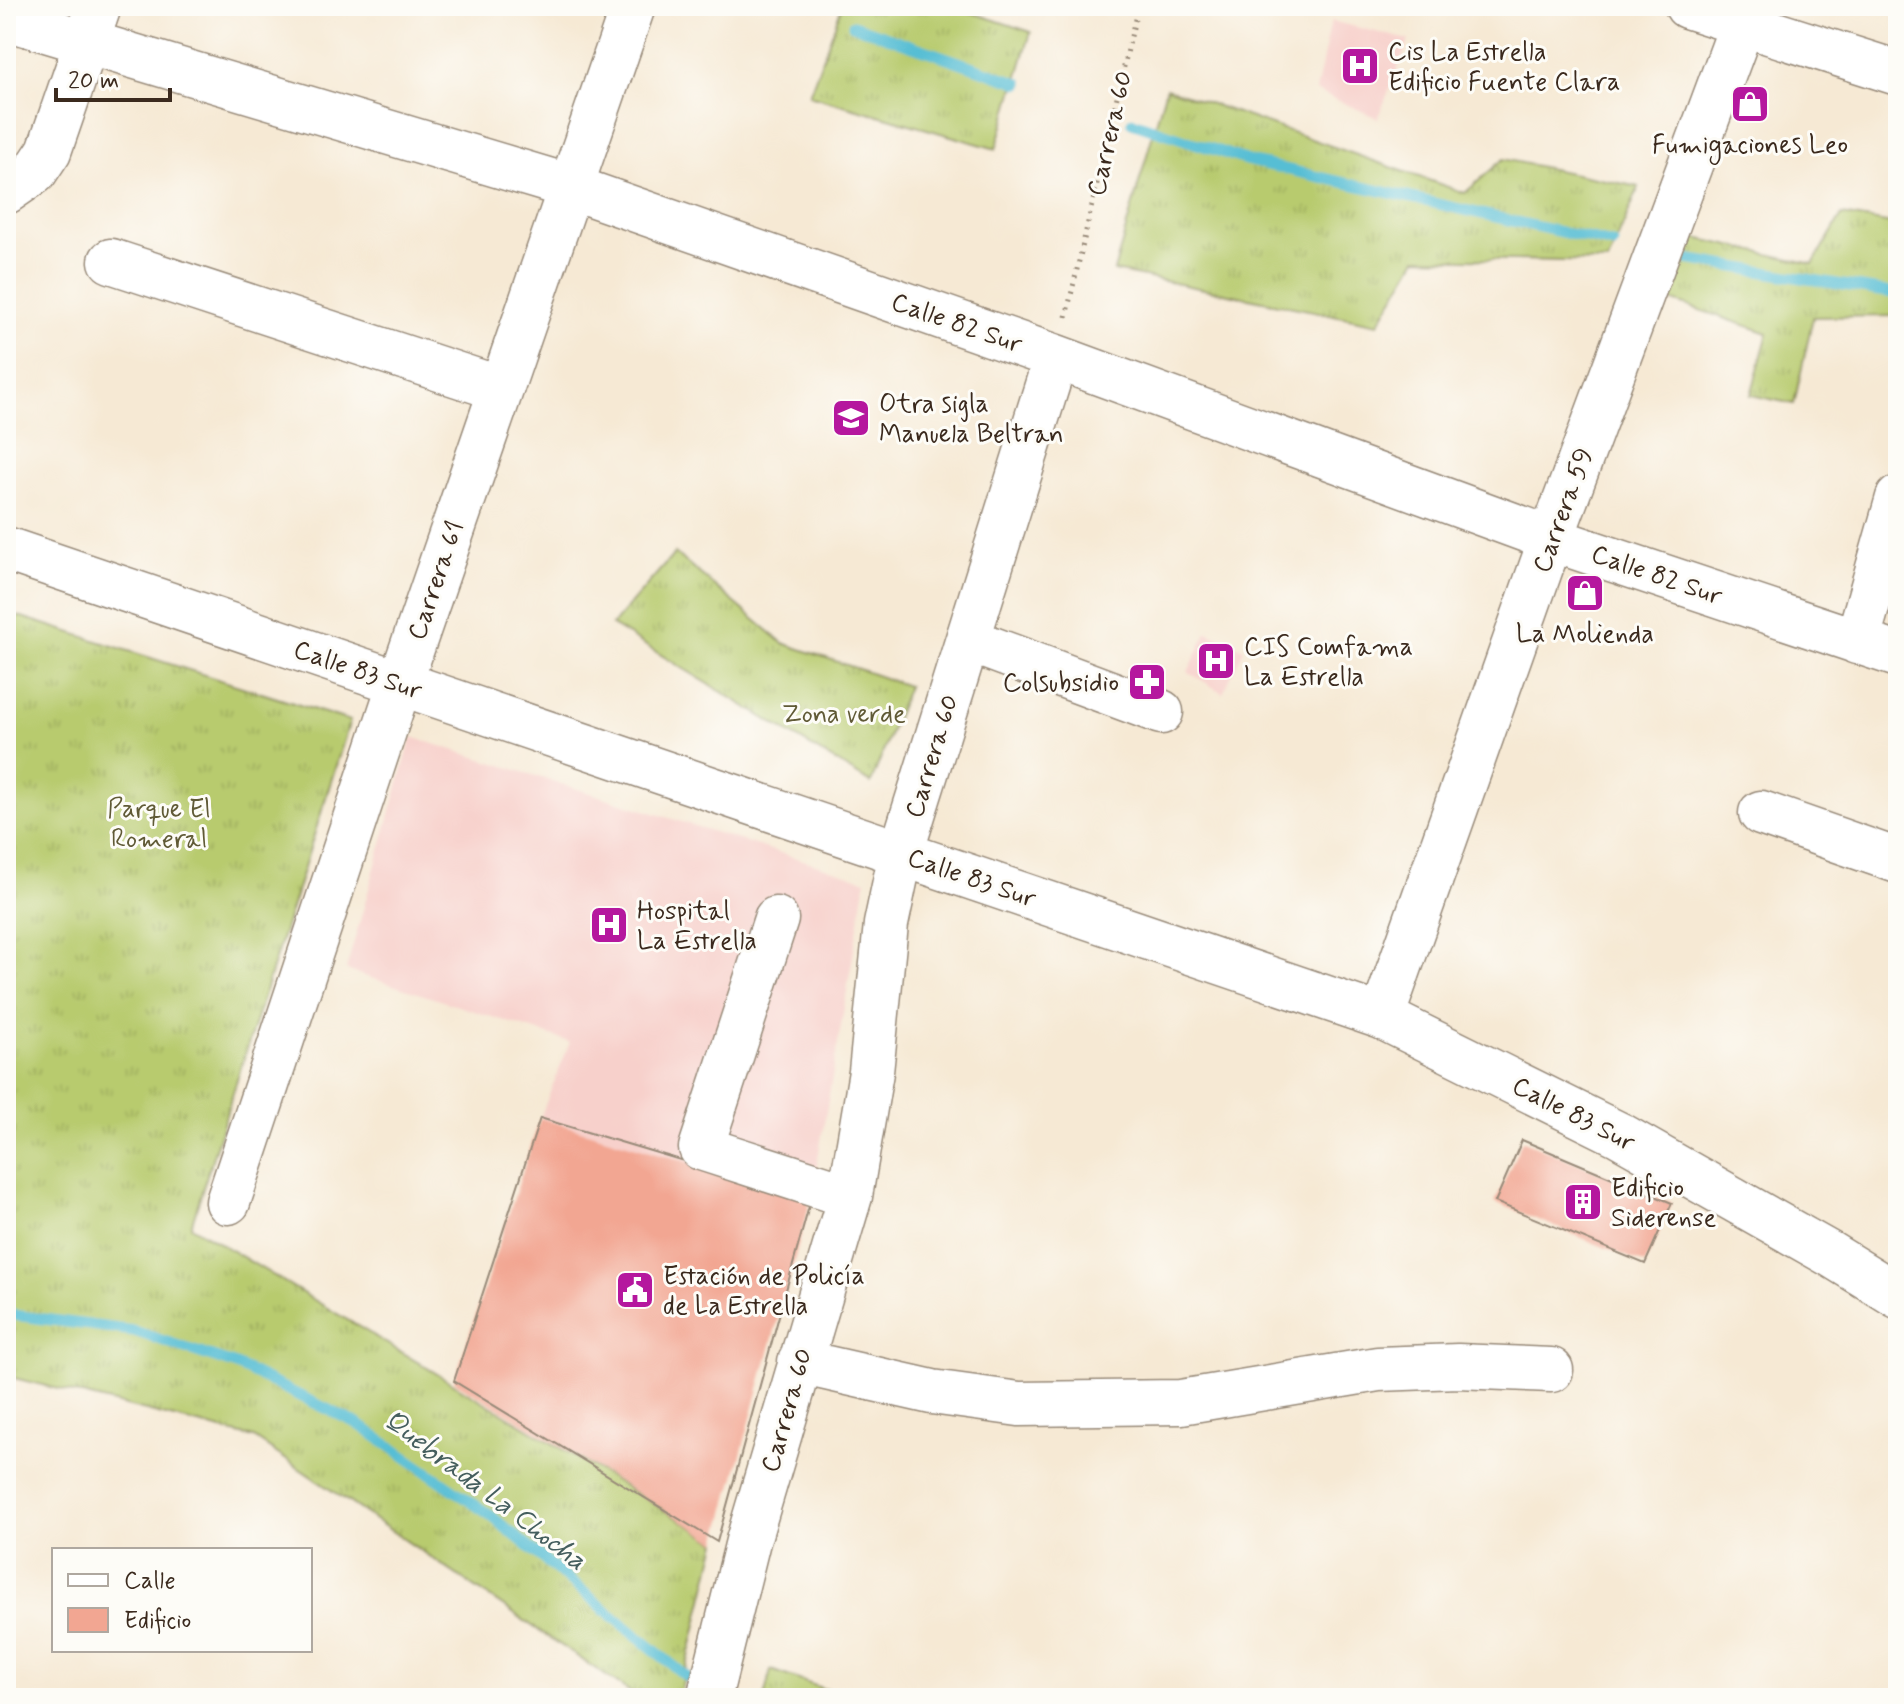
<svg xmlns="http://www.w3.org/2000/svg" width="1904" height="1704" font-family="Mynerve,sans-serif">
	<defs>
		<pattern id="grass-tufts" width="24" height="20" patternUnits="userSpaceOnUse" patternTransform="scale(2)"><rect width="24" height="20" fill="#b8cb6e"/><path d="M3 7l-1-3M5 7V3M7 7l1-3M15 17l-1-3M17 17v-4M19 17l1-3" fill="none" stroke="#9fae5f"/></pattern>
	</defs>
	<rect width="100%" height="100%" fill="#fdfcf7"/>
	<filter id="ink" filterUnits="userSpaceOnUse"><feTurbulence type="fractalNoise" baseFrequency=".0125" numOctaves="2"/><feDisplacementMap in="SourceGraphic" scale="16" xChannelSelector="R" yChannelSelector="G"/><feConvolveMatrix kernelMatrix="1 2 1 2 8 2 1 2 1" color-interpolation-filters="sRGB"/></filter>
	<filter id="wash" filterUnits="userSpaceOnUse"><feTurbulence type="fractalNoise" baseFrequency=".006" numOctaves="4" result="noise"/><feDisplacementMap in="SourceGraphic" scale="32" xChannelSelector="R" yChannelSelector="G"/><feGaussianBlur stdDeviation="1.8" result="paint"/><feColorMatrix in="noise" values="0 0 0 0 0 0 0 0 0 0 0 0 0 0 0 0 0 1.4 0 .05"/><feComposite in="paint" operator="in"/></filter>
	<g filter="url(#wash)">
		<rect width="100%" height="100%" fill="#f6e9d4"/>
		<path fill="#f7d0cb" d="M1331,21L1409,40L1378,118L1316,91Z
			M1207,632L1244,649L1223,693L1188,672Z
			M412,737L866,880L811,1199L540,1118L570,1042L346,970Z"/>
		<path fill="url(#grass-tufts)" stroke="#7a7a46" stroke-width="2" d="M842,6H952L1031,32L996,149L809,95Z
			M1166,88L1465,193L1503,159L1639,187L1608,262L1417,258L1378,324L1114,271Z
			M1842,215L1898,225V316L1813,317L1794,404L1751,395L1768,333L1664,298L1691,237L1813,264Z
			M675,553L783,643L908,686L871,783L612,625Z
			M6,612L350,721L191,1226L717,1542L679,1698H639L254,1438L6,1376Z
			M771,1670L849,1698H764Z"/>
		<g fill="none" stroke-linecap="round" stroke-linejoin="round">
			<path stroke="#57bed4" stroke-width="11" d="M853,25L1019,83
				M1132,122L1245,160L1613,244
				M1680,258L1898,294
				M6,1314L134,1331L236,1365L358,1424L490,1515L687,1677"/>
		</g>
		<g id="blocks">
			<path fill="#f2a692" d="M540,1118L811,1199L717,1542L454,1381Z
				M1522,1140L1672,1203L1645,1264L1495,1202Z"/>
		</g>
	</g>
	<g filter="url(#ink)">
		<use href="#blocks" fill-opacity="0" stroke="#988a79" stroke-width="2"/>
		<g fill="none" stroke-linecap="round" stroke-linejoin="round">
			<defs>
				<path id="minor" d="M1687,6L1898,73
					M6,18L571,187L1056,357L1551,539L1898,655
					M6,192L35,172L49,151L99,6
					M111,261L501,389
					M6,549L1382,1017L1620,1135L1830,1254L1898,1296
					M968,640L1161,712
					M1857,642L1898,498
					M1761,813L1898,861
					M776,919L701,1148L850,1196
					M1382,1017L1551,539L1749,6
					M228,1202L400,683L633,6
					M800,1362L932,1392L1019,1404L1181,1402L1378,1369L1458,1366L1551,1370
					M709,1698L748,1541L850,1196L871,1072L886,924L901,853L1056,357"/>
			</defs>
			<use href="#minor" stroke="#988a79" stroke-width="47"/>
			<path stroke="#988a79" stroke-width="5" stroke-dasharray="2 6" stroke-linecap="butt" d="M1066,317L1138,6"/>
			<use href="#minor" stroke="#fff" stroke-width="44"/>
		</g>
	</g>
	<defs>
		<symbol id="hospital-square" viewBox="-11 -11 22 22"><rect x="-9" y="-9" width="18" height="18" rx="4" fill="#b5179e" stroke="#fdfcf7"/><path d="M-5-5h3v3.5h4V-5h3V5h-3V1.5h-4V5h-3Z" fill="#fff"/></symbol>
		<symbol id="shop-square" viewBox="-11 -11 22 22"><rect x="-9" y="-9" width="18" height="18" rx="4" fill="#b5179e" stroke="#fdfcf7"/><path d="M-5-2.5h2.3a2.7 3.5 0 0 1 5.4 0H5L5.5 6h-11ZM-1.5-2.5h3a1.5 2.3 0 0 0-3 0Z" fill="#fff"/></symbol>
		<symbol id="school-square" viewBox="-11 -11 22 22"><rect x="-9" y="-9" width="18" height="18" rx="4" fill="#b5179e" stroke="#fdfcf7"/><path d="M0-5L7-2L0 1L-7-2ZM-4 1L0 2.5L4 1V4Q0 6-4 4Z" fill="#fff"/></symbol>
		<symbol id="pharmacy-square" viewBox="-11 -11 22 22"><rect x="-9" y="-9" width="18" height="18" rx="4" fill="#b5179e" stroke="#fdfcf7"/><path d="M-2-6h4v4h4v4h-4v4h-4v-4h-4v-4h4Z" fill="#fff"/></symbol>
		<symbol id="building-square" viewBox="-11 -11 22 22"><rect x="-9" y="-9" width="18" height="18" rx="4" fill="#b5179e" stroke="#fdfcf7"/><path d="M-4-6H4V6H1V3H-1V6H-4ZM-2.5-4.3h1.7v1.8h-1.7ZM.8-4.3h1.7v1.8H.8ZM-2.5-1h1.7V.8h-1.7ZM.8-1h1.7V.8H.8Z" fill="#fff"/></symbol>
		<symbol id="civic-square" viewBox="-11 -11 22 22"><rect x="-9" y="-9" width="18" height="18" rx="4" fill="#b5179e" stroke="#fdfcf7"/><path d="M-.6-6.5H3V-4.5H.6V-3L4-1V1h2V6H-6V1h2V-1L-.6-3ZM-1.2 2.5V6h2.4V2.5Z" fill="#fff"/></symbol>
	</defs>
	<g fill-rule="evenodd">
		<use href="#hospital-square" x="1338" y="44" width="44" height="44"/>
		<use href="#shop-square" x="1728" y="82" width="44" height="44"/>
		<use href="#school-square" x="829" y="396" width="44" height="44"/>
		<use href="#shop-square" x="1563" y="571" width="44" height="44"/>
		<use href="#hospital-square" x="1194" y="639" width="44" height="44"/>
		<use href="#pharmacy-square" x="1125" y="660" width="44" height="44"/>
		<use href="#hospital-square" x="587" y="903" width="44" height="44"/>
		<use href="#building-square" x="1561" y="1180" width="44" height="44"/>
		<use href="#civic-square" x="613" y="1268" width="44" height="44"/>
	</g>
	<g text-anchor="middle" stroke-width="6" stroke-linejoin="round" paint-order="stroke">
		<g font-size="26" fill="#3b2a1e" stroke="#fdfcf7" text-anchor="start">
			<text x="1388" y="60">Cis La Estrella<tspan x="1388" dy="30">Edificio Fuente Clara</tspan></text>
			<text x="1750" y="153" text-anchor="middle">Fumigaciones Leo</text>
			<text x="879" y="412">Otra sigla<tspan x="879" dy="30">Manuela Beltran</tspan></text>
			<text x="1585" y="642" text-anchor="middle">La Molienda</text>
			<text x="1244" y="655">CIS Comfama<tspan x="1244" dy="30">La Estrella</tspan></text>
			<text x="1119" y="691" text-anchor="end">Colsubsidio</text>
			<text x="637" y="919">Hospital<tspan x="637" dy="30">La Estrella</tspan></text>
			<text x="1611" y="1196">Edificio<tspan x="1611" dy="30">Siderense</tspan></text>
			<text x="663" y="1284">Estación de Policía<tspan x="663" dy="30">de La Estrella</tspan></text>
		</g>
		<g font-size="26" fill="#3b2a1e" stroke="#fdfcf7">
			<text transform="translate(1109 133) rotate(-77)" y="9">Carrera 60</text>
			<text transform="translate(957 322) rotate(19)" y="9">Calle 82 Sur</text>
			<text transform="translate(1562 510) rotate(-70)" y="9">Carrera 59</text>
			<text transform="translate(1657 574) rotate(19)" y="9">Calle 82 Sur</text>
			<text transform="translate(435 580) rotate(-71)" y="9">Carrera 61</text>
			<text transform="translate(358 669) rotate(19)" y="9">Calle 83 Sur</text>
			<text transform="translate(931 756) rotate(-73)" y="9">Carrera 60</text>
			<text transform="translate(972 877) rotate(19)" y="9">Calle 83 Sur</text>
			<text transform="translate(1574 1113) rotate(27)" y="9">Calle 83 Sur</text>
			<text transform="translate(786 1410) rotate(-74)" y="9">Carrera 60</text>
		</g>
		<g font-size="26" fill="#605a36" stroke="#fdfcf7">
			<text x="844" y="722">Zona verde</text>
			<text x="159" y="817">Parque El<tspan x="159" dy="30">Romeral</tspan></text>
		</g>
		<g font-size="28" font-style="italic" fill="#455e5e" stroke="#fdfcf7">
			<text transform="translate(486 1489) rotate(37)" y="10">Quebrada La Chocha</text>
		</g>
	</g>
	<rect width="1904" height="1704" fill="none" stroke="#fdfcf7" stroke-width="32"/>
	<rect x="52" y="1548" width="260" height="104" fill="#fdfcf7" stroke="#afa8a0" stroke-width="2"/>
	<rect x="68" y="1574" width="40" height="12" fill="#ffffff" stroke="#afa8a0" stroke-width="2"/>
	<text x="124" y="1588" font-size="24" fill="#3b2a1e">Calle</text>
	<rect x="68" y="1608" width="40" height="24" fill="#f2a692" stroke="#afa8a0" stroke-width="2"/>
	<text x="124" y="1628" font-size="24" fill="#3b2a1e">Edificio</text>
	<path d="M56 88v12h114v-12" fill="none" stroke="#3b2a1e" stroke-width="4"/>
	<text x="68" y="88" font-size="24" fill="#3b2a1e" stroke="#fdfcf7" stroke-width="6" paint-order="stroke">20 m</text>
</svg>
